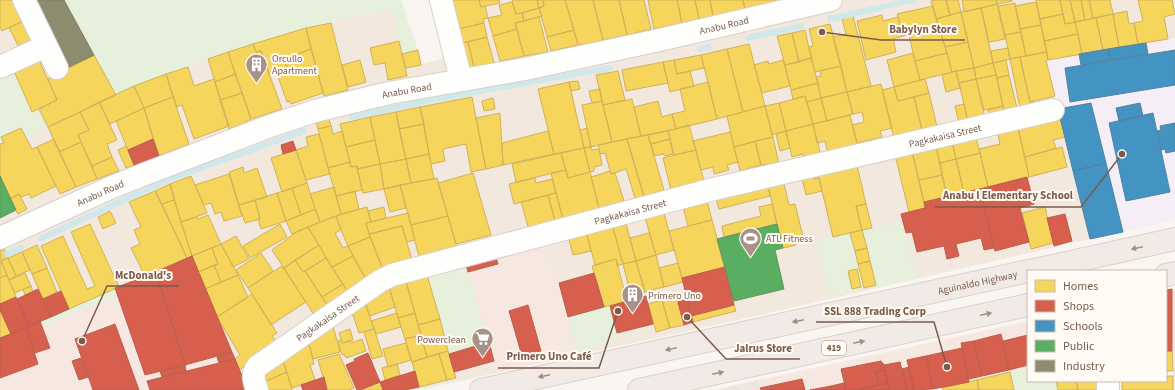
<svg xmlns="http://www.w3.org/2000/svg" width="1175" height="390" font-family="'Source Sans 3',sans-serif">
	<rect width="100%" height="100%" fill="#f9f5f0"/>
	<path fill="#f2e8de" d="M0,0H64L116,95L134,86L208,59L253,44L306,28L392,9L418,50L421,64L451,57L435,0H1175V38L1046,60L1090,239L738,320L418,390H248L205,289L156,272L0,338Z"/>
	<path fill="#f6e8e1" d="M547,241L578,355L498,372L465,262Z
		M192,256L248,390H0V338Z
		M1172,289H1175V390H1173Z
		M1028,321V368L931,390H761L758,380Z"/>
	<path fill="#ede5e0" d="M758,380L761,390H715Z"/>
	<path fill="#f6eef6" d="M1175,38V220L1090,239L1046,60Z"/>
	<path fill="#e7f0db" d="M64,0H401L418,50L402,54L391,9L306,28L253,44L208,59L134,86L116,95Z
		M13,69L32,112L39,109L48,127L26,138L21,128L2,137L4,143L0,144V75Z
		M903,221L917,279L876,288L862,230Z
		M850,233L864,288L829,296L816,240Z
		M465,262L489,342L449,354L426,272Z
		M115,288L117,295L43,327L40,321Z
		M610,306L619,341L577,352L568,317Z
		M1028,368V381H1056L1058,390H1014L1010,372Z"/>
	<path fill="#f6d55c" stroke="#d1b158" d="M0,0H15L25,20L2,31L0,27Z
		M455,0H479L481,7L485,6L488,18L483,19L484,23L454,30L447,2Z
		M479,0H499L500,3L481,7Z
		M512,0H537L539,8L516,14Z
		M537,0H543L544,6L539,8Z
		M543,0H565L574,30L547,37L539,8L544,6Z
		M565,0H593L603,40L583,45V44L578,45Z
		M593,0H619L627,35L603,40Z
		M619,0H644L651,29L627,35Z
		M648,0H677L682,23L654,29Z
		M677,0H695L699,19L682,23Z
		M695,0H710L713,16L699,19Z
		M710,0H743L745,9L713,16Z
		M743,0H775V3L745,9Z
		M936,0H946L950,15L936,19L931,1Z
		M946,0H958L961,12L950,15Z
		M962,0H996L997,4L964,12Z
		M996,0H1012V1L997,4Z
		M1036,0H1060L1063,14L1040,19Z
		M1060,0H1070L1075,22L1065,24Z
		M1070,0H1081L1085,20L1075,22Z
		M1081,0H1089L1093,18L1085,20Z
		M1089,0H1110L1113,14L1093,18Z
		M1138,0H1172L1175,14L1164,17L1168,39L1138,44L1134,23L1143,21Z
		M512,2L516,14L522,13L524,21L515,23L517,29L493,36L488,18L502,15L499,5Z
		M1036,2L1041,25L1020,29L1015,6Z
		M1015,3L1021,32L1005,35L998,6Z
		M997,4L1005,39L989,42L981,8Z
		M933,6L939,28L903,36L897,14Z
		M539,8L542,16L524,21L522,13Z
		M981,8L993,63L974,68L961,12Z
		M1127,11L1129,24L1134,23L1138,44L1119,47L1113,14Z
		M961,12L968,42L945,47L936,19Z
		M1063,14L1065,24L1075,22L1078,34L1044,41L1040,19Z
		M1113,14L1119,47L1103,50L1096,18Z
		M882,15L883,21L898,17L903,36L893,39L896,52L866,60L857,21Z
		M853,16L871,86L847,92L833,37L846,34L842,18Z
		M539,17L548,52L524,56L515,23Z
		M1096,18L1103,50L1082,54L1075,22Z
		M25,20L34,39L19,47L9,28Z
		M331,23L348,90L324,96L306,28Z
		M484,23L487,37L457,44L454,30Z
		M830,24L841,66L815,72L809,47L813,46L809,29Z
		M1041,25L1047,52L1026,56L1020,29Z
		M306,28L311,49L284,59L287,68L269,74L261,51L256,52L253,44Z
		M939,28L947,53L915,61L909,35Z
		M517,29L524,56L500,61L493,36Z
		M574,30L578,45L551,51L547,37Z
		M805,30L811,58L799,62L792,33Z
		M1021,32L1026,56L1010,59L1005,35Z
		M792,33L799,62L785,65L777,36Z
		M1078,34L1082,54L1048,60L1044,41Z
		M487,37L494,63L474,67L468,42Z
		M399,41L407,76L388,80L385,63L374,65L370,48Z
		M468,42L474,67L463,69L457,44Z
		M968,42L974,68L952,72L945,47Z
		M253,44L256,52L261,51L282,109L251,119L228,52Z
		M749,44L765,106L743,112L727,49Z
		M1008,48L1010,59L993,63L991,51Z
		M311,49L323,93L291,104L289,101L287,102L277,74L280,73L279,71L287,68L284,59Z
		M727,49L743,112L717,119L701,55Z
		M418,50L421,65L406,68L402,54Z
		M228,52L235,74L215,82L208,59Z
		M1047,52L1048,60H1046L1055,96L1030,102L1020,57Z
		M913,53L920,80L894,87L887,60Z
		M947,53L952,72L920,80L915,61Z
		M94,55L116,95L48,127L39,109L57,100L48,79Z
		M701,55L704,68L677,74L674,60Z
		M1020,57L1030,102L1033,101L1035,110L1021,113L1010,59Z
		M38,58L57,100L32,112L13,69Z
		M811,58L818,83L791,90L785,65Z
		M360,60L366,82L348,87L342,65Z
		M674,60L677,74L690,71L694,86L670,92L663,62Z
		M783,60L790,86L762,93L754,65L768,61L769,64Z
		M1006,60L1009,75L997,78L993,63Z
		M663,62L668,83L626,91L622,70Z
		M993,63L996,75L976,79L974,68Z
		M841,66L847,92L821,98L816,77L821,76L820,71Z
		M188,67L194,86L214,79L229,126L194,139L182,105L177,107L166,74Z
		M974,68L976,79L959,83L956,71Z
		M618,71L625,100L603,105L596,75Z
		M956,71L960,88L946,92L942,75Z
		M166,74L173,97L144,108L134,86Z
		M235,74L242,93L220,100L215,82Z
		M996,75L1003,106L984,110L976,79Z
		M1009,75L1017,108L1004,111L997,78Z
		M925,79L929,93L898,101L894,87Z
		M976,79L986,122L969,126L959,83Z
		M578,81L580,89L571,91L569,82Z
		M569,82L584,148L554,154L538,89Z
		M708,82L717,119L676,129L672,114L685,111L680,89Z
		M818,83L821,98L807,102L805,96L793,99L791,90Z
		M881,84L892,128L880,131L882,137L857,143L852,125L864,122L862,112L853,114L847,92Z
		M134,86L144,108L110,124L99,102Z
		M894,87L898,101L914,97L923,134L895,142L882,90Z
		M600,89L602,101L592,103L589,91Z
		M847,92L853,114L827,121L821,98Z
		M242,93L251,119L245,122L246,123L229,129L220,100Z
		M929,93L938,131L923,134L914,97Z
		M805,96L813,124L786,131L779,103Z
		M173,97L189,144L159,156L144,108Z
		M472,97L486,169L471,172L466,144L443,149L445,161L431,164L420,107Z
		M493,98L495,109L484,111L482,101Z
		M821,98L827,121L813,124L807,102Z
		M632,99L641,136L612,142L603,105Z
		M602,101L612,142L591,147L582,105Z
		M658,101L662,117L672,114L676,129L641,136L634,107Z
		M99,102L117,140L107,144L112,157L92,166L78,135L89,130L80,112Z
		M779,103L786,131L772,135L765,106Z
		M964,104L969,126L960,128L955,106Z
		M765,106L773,137L734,147L727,116Z
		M1003,106L1006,117L990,120L988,110Z
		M420,107L424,124L399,129L396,112Z
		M144,108L153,139L128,150L116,121Z
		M80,112L89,130L78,135L81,142L59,152L48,127Z
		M396,112L406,159L380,164L370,117Z
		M500,113L503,165L486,169L476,118Z
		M1059,113L1065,137L1053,140L1056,148L1025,157L1017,124Z
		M850,115L858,146L828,153L825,141L817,143L813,124Z
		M370,117L375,140L346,147L340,124Z
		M329,119L331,126L318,129L316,122Z
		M424,124L429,154L406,159L399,129Z
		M813,124L821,156L804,161L803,154L792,157L786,131Z
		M1017,124L1029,177L988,187L979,149L1000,144L997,129Z
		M689,125L696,150L674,155L668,131Z
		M331,126L333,134L342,131L350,162L328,168L318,129Z
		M21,128L32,149L37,147L56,186L31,198L29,194L21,197L19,194L10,199L0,176V144L4,143L1,137Z
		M587,128L591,147L584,148L580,130Z
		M548,131L554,154L503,165L502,143Z
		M668,131L670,139L651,144L648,135Z
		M786,131L790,148L780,151L776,134Z
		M730,132L738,162L727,165L729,170L714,174L713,167L701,170L693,141Z
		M975,133L980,153L956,159L951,138Z
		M319,134L330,174L306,180L296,150L308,146L306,137Z
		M648,135L664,190L644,196L627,139Z
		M773,137L779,164L768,168L767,164L761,165L755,141Z
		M951,138L956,159L940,163L935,142Z
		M54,139L76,187L60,194L37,147Z
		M627,139L644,198L636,201L626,169L611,174L605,153L600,154L598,145Z
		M670,139L673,154L665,156L664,154L654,156L651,144Z
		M375,140L380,164L357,169V166L351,167L346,147Z
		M755,141L761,165L740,171L734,147Z
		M81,142L97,179L76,187L59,152Z
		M935,142L942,175L919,180L911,148Z
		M126,146L134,165L126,168L118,150Z
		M591,147L592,150L599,149L602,165L594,167V171L590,172L584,148Z
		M911,147L925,208L909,212L894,151Z
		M1062,147L1067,167L1029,177L1025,157Z
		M584,148L590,172L568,178L561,153Z
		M296,150L307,183L282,192L271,158Z
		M696,150L704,182L671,190L663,158Z
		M561,153L566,170L516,182L512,164Z
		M980,153L988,187L964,193L956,159Z
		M429,154L434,179L411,183L406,159Z
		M112,157L119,171L97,179L92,166Z
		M406,159L411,183L384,189L380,164Z
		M956,159L964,193L947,197L940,163Z
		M856,161L866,204L856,206L862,230L833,237L819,178L814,179L811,172Z
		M350,162L351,167L357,166L362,190L336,196L328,168Z
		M380,164L384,189L363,193L357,169Z
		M243,167L244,173L257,168L267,197L239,205L229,172Z
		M566,170L568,178L590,172L600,213L563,220L551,173Z
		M610,171L611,174L615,173L624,201L599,208L591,177Z
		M811,172L814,179L819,178L822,191L806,195L801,174Z
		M473,173L491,235L456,244L438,183Z
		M229,174L242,216L224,221L221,212L215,214L211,203L204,205L195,185Z
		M942,175L947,197L924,202L919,180Z
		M191,176L207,213L181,222L170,184Z
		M782,176L789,205L795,204L804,241L795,243L796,245L783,248L767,182Z
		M437,178L448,216L411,225L400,185Z
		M535,178L536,183L552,179L556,193L514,204L509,184Z
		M767,182L770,196L719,209L715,195Z
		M307,183L315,209L301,215L292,188Z
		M170,184L174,200L162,204L155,191Z
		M400,185L406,208L390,212L384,189Z
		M334,187L341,214L320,222L310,194Z
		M292,188L301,215L286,221L277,193Z
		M155,191L187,258L145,276L131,248L140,244L134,230L141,227L129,202Z
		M355,191L359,209L341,214L336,196Z
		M277,193L286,221L261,229L258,219H260L255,200Z
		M556,193L564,222L556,224L548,195Z
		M19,194L27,209L18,214L10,199Z
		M548,195L556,224L529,230L521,202Z
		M706,197L712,220L688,226L682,203Z
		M174,200L192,256L187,258L162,204Z
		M255,200L260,219L245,223L239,205Z
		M772,204L777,224L724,237L722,226L761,216L759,207Z
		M866,204L872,228L862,230L856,206Z
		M367,207L371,222L366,223L370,237L348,246L341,230L336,216Z
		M384,207L386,218L371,222L368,211Z
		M1045,207L1053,243L1031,249L1022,213Z
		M315,209L320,222L292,234L286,221Z
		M663,209L674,250L656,255L644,214Z
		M110,211L116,223L103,229L98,217Z
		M408,213L415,240L407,242L402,226L369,234L366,223Z
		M208,215L221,244L192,256L181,222L197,217L198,219Z
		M336,216L341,230L335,233L343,248L348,246L353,256L332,267L308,227Z
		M448,216L458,251L420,261L411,225Z
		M625,220L636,261L623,264L612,224Z
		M712,220L725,267L682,278L669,231Z
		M90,224L119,287L69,309L41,246L63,236L87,289L95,286L71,232Z
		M280,224L287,237L250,258L243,246Z
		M612,224L623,264L617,266L616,259L595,265L586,231Z
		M402,226L413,263L384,272L369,234Z
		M308,227L319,245L284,268L272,250L298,231Z
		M862,230L867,248L855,251L850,233Z
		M586,231L591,251L573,255L568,236Z
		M649,233L656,255L636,261L630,238Z
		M236,236L249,259L233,267L221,244Z
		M370,237L384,272L368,283L348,246Z
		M221,244L238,275L221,282L214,265L218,264L212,248Z
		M37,245L47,268L32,274L22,252Z
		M319,245L326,258L303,272L295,260Z
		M212,248L218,264L198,272L192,256Z
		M867,248L870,261L858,264L855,251Z
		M4,249L8,258L1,261L0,251Z
		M22,252L30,270L16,276L8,258Z
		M261,253L273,271L248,288L236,270Z
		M656,255L664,287L645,292L636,261Z
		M353,256L368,283L350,296L332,267Z
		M8,258L16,276L9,280L1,261Z
		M326,258L343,284L322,297L305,271Z
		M616,259L627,301L604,307L592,266Z
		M295,260L303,272L305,271L328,306L314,315L284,268Z
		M1,261L7,275L0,278V262Z
		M636,261L645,292L631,296L623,264Z
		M870,261L876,285L864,288L858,264Z
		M678,263L683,282L664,287L659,268Z
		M214,265L221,282L205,289L198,272Z
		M282,266L306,302L271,325L248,288Z
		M47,268L57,292L43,299L32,274Z
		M857,269L861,287L852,289L848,271Z
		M426,272L440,319L418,325L405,278Z
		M25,273L31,286L15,293L9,280Z
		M7,275L16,297L0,304V278Z
		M238,275L248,297L217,317L205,289Z
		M405,278L415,313L398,318L388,283Z
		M388,283L395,307L370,316L364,300Z
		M343,284L350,296L330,310L322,297Z
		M31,286L33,292L25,295L23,289Z
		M252,294L277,333L272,336L278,344L239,370L235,359L240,355L217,317Z
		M676,297L684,325L670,328L662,300Z
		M364,300L374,329L359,333L351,309Z
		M662,300L670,328L656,332L648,304Z
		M734,305L736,311L693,322L691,316Z
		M0,310L11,334L0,338Z
		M397,313L401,327L376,334L371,321Z
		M415,313L421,335L405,339L398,318Z
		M440,319L448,351L427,357L418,325Z
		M332,322L340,352L313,359L308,340Z
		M350,329L353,340L342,343L339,333Z
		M374,329L383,356L372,359L364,332Z
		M421,335L427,357L412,362L405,339Z
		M362,339L366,351L346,358L344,354L342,355L338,341L341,340L342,343L350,341L351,343Z
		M308,340L314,364L310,365L315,380L292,388L282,359L295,355L293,348Z
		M406,343L411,360L388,367L383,349Z
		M448,351L456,378L447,380L439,354Z
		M1166,351H1172L1173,371H1166Z
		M339,354L354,388L348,390H327L318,360Z
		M439,354L447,380L419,387L412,362Z
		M282,359L287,372L264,382V366Z
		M397,364L400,375L385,380L382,368Z
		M287,372L292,390H267L264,382Z
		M1010,372L1014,390H979L977,380Z
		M1166,376H1173V390H1122V381H1166Z
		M977,380L979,390H943L942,388Z
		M1056,381H1076L1078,390H1058Z
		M1076,381H1100V390H1078Z
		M380,382L383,390H360Z"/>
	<path fill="#d6604d" stroke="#ba5f4d" d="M153,139L159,156L134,165L128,150Z
		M293,141L296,150L283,154L281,145Z
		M1027,177L1034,204L1020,208L1029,242L995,251L980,189Z
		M980,189L994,248L984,250L981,238L956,244L959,256L947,259L944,246L917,252L912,232L906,233L901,214L925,208L924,202Z
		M1065,214L1072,241L1054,246L1047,218Z
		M495,254L498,264L468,272L465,262Z
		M192,256L232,352L185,365L156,272Z
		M725,267L734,305L691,316L682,278Z
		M156,272L185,365L145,375L115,288Z
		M594,273L604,307L568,317L559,283Z
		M38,289L51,317L29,326L17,299Z
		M1172,289V322H1166V290Z
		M61,291L69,309L51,317L43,299Z
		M646,296L653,324L617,333L610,306Z
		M16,297L29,326L11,334L0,310V304Z
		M687,299L693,322L684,325L678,302Z
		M528,305L541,351L522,356L509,311Z
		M40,321L50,348L35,353L26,328Z
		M1166,322H1172V351H1166Z
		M115,324L139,390H93L75,339Z
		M26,328L38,364L0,378V338Z
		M1001,334L1009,370L982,376L974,341Z
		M1028,335V365L1009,370L1003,341Z
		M974,341L982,376L969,379L961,343Z
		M489,342L494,361L454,372L449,354Z
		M962,348L969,382L933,389L926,356Z
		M232,352L235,359L219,363L217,357Z
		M368,353L380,382L360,390H357L346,365L355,361L354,359Z
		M926,356L933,389L914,390L907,360Z
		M81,358L88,377L79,380L72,361Z
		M235,359L248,390H150L147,381Z
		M881,361L882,363H883L885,370L876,372L879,385L855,390H846L841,369Z
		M900,362L907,390H889L884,365Z
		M185,365L186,371L162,377L160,371Z
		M909,367L914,390H907L902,369Z
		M885,370L888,383L879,385L876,372Z
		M415,371L419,387L405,390H383L380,382Z
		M324,377L327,390H303L301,385Z
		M802,379L805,390H761L760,388Z
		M844,383L846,390H832L831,386Z
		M888,383L889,390H855L879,385Z
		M831,386L832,390H810Z"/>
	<path fill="#4393c3" stroke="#5482a0" d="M1146,43L1148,54L1110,60L1108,49Z
		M1108,49L1110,60L1081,65L1079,54Z
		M1175,50V85L1070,102L1065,68Z
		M1091,103L1106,163L1073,171L1058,109Z
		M1140,103L1143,116L1119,121L1116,108Z
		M1153,113L1170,192L1126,201L1109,123Z
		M1175,123V151L1166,153L1165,149L1161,150L1157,131L1161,130L1160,126Z
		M1106,163L1123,232L1090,239L1073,171Z"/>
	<path fill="#5aae61" stroke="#64955b" d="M0,176L16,210L0,218Z
		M777,224L783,248L775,250L784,289L734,301L717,239Z"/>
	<path fill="#8c8c6e" stroke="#877e64" d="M33,0H64L94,55L69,67Z"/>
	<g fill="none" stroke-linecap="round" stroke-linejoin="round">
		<path stroke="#d0e8ea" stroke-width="6" d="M830,19L913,0
			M748,38L801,26
			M700,49L709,47
			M352,117L435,99L610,68
			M40,239L128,198L170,179L304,131
			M7,254L21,248"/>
		<defs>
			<g id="minor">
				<path d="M24,0L57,68"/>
				<path d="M441,0L461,80"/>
				<path d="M0,67L46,46"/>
				<path id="s1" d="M0,238L112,187L145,174L270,126L315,111L389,93L525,69L655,41L831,0"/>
				<path d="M1108,381V390"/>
				<path id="s2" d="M257,390C254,381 251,374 258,366L380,281L392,275L714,189L1053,110"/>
			</g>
			<g id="highway">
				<path d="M1030,271L1175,239"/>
				<path d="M1166,275L1175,273"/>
				<path id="s3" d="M481,390L1028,271"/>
				<path d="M639,390L1028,305"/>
			</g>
		</defs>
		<use href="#minor" stroke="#d7d1cb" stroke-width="24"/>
		<use href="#highway" stroke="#dad1cc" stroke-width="24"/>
		<use href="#minor" stroke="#fefefd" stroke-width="22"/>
		<use href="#highway" stroke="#f2eae7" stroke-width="22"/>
	</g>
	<defs><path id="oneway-solid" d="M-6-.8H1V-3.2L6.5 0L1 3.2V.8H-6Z"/></defs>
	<g fill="#a48e83">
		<use href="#oneway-solid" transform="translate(1137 248) rotate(168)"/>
		<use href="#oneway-solid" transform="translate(986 314) rotate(-12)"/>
		<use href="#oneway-solid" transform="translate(798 321) rotate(168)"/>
		<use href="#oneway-solid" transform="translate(859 342) rotate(-12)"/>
		<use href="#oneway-solid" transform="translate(671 349) rotate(168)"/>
		<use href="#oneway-solid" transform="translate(718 373) rotate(-12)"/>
		<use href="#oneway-solid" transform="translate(544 376) rotate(168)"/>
	</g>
	<defs>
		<symbol id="building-pin" viewBox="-11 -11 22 30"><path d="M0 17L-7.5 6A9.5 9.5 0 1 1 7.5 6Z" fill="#a69286" stroke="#fffaf3"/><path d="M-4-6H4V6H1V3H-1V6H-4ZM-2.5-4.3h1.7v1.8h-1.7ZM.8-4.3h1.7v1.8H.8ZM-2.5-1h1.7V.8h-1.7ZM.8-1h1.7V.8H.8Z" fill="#fff"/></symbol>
		<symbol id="stadium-pin" viewBox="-11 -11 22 30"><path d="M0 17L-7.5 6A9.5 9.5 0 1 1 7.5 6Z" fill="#a69286" stroke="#fffaf3"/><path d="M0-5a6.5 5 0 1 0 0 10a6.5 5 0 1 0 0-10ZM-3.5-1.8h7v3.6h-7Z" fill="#fff"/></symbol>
		<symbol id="supermarket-pin" viewBox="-11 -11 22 30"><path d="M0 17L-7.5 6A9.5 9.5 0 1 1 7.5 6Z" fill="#a69286" stroke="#fffaf3"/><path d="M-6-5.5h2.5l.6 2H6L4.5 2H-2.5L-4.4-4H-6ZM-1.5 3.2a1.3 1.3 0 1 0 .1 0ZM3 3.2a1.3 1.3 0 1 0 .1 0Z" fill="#fff"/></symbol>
	</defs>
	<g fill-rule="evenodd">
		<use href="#building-pin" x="244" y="52" width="25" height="34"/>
		<use href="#stadium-pin" x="738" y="226" width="25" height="34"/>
		<use href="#building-pin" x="620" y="282" width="25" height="34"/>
		<use href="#supermarket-pin" x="470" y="326" width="25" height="34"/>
	</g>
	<g text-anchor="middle" stroke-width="4" stroke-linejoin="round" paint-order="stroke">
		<rect fill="#fffaf3" stroke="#a28b7f" stroke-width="1" x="822" y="341" width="24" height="14" rx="3"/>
		<g font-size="9" font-weight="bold" fill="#7a5c4d">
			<text x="834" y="351">419</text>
		</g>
		<g font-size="10" fill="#7a5c4d" stroke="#fffaf3">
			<text dy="4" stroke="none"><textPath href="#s1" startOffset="758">Anabu Road</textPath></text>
			<text dy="4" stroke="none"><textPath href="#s1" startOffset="434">Anabu Road</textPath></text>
			<text dy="4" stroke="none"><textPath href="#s2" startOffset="758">Pagkakaisa Street</textPath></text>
			<text dy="4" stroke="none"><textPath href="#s1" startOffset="110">Anabu Road</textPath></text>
			<text dy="4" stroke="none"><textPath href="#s2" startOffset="434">Pagkakaisa Street</textPath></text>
			<text dy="4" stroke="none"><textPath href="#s3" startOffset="508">Aguinaldo Highway</textPath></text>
			<text dy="4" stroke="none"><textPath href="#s2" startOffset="110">Pagkakaisa Street</textPath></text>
		</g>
		<g font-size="10" fill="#7a5c4d" stroke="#fffaf3" text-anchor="start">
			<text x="272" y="62">Orcullo<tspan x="272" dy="12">Apartment</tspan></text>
			<text x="766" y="242">ATL Fitness</text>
			<text x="648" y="299">Primero Uno</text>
			<text x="466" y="343" text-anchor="end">Powerclean</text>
		</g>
	</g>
	<path fill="none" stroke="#7a5c4d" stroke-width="1.5" d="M822 32L881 40H965M1122 154L1081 207H935M82 341L107 286H179M947 367L934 322H816M687 317L726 359H800M618 311L599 368H498"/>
	<g fill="#7a5c4d" stroke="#fffaf3" stroke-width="1.5">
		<circle cx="822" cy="32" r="4"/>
		<circle cx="1122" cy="154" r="4"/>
		<circle cx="82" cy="341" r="4"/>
		<circle cx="947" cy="367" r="4"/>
		<circle cx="687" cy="317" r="4"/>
		<circle cx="618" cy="311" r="4"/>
	</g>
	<g font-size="11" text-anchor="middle" font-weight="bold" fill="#7a5c4d" stroke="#fffaf3" stroke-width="4" stroke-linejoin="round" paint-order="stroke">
		<text x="923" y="33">Babylyn Store</text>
		<text x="1008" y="199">Anabu I Elementary School</text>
		<text x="143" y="279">McDonald's</text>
		<text x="875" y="315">SSL 888 Trading Corp</text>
		<text x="763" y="352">Jalrus Store</text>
		<text x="549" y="360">Primero Uno Café</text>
	</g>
	<rect x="1027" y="270" width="140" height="112" fill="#fffaf3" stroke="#cabbb1"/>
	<rect x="1035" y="280" width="20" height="12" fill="#f6d55c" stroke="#cabbb1"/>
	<text x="1063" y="290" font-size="12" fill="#7a5c4d">Homes</text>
	<rect x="1035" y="300" width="20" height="12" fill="#d6604d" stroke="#cabbb1"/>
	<text x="1063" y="310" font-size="12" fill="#7a5c4d">Shops</text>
	<rect x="1035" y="320" width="20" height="12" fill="#4393c3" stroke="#cabbb1"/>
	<text x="1063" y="330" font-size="12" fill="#7a5c4d">Schools</text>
	<rect x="1035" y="340" width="20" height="12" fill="#5aae61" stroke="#cabbb1"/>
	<text x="1063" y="350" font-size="12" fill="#7a5c4d">Public</text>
	<rect x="1035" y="360" width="20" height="12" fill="#8c8c6e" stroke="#cabbb1"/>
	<text x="1063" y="370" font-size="12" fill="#7a5c4d">Industry</text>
</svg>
